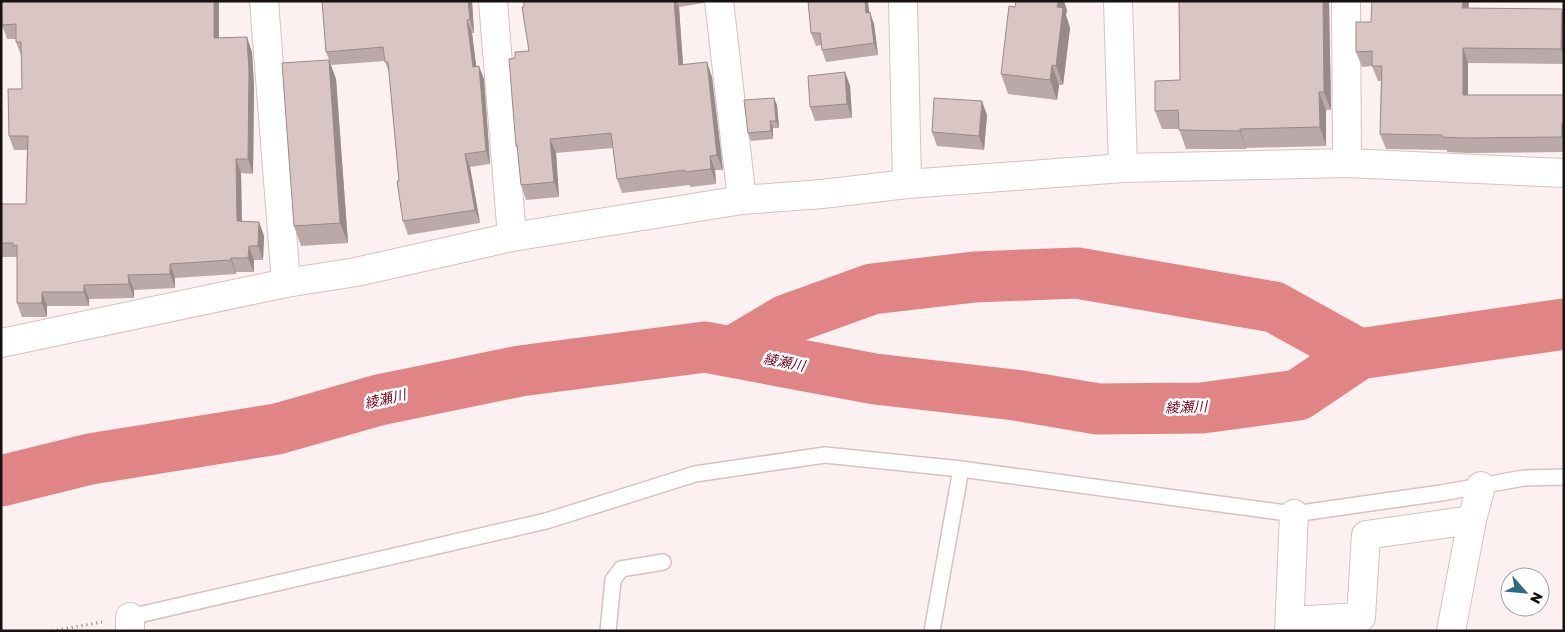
<svg xmlns="http://www.w3.org/2000/svg" width="1565" height="632" font-family="'Golos Text','Noto Sans JP',sans-serif">
	<rect width="100%" height="100%" fill="#fdf0f0"/>
	<g fill="none" stroke-linecap="round" stroke-linejoin="round">
		<path stroke="#e08485" stroke-width="51" d="M732,352L786,320L872,289L975,277L1077,273L1274,307L1359,354
			M1,481L90,459L277,429L379,400L520,371L705,347L875,379L1015,395L1098,409L1202,408L1298,395L1359,354L1564,324"/>
		<defs>
			<path id="lane" d="M130,617L546,521L695,474L825,455L961,469L1294,514L1441,493L1524,478L1564,477
				M608,631L613,580L621,569L663,562
				M932,631L961,469"/>
			<path id="street" d="M264,1L286,283
				M493,1L512,237
				M719,1L742,200
				M903,1L907,184
				M1346,1L1347,163
				M1,343L286,283L356,272L512,237L742,200L822,194L907,184L1123,168L1347,163L1564,173
				M130,617V631
				M1290,621L1361,617L1366,535L1472,520
				M1289,631L1294,514
				M1451,631L1472,520L1481,486"/>
			<path id="secondary" d="M1118,1L1123,168"/>
		</defs>
		<use href="#lane" stroke="#d5c2c1" stroke-width="18"/>
		<use href="#street" stroke="#d5c2c1" stroke-width="30"/>
		<use href="#secondary" stroke="#d5c2c1" stroke-width="30"/>
		<path stroke="#837979" stroke-width="3" stroke-dasharray="1 4" stroke-linecap="butt" d="M52,631L102,622"/>
		<use href="#lane" stroke="#fff" stroke-width="15"/>
		<use href="#street" stroke="#fff" stroke-width="28"/>
		<use href="#secondary" stroke="#fff" stroke-width="28"/>
	</g>
	<path fill="#bba9a9" d="M1,1H219V38L252,52L254,86L253,174L241,173L242,221L259,222L264,236L263,260H254V272H236V274L175,278V288L134,290V298L89,299V306H47V317H22L17,303V257H1V204H26L27,150H14L9,136L22,89L21,55L16,42V39H7L2,25Z
		M322,1H472L474,33H472L476,66L484,79L490,164L470,167L480,223L408,235L403,221L389,73L385,61L331,65L326,52Z
		M524,1H703L704,3L679,7L683,65L712,77L723,170H715L716,184L690,187V185L622,193L617,179L613,148L556,153L559,197L526,200L521,185L518,150L516,146L515,58L529,51Z
		M808,1H868L869,12L874,24L878,55L826,62L822,50L821,45L816,46L811,33Z
		M1329,1L1331,110H1326V146L1246,148V149H1186L1179,129H1162L1155,111L1180,80Z
		M1015,7L1067,10L1066,15L1070,28L1063,85H1059L1057,100L1008,94L1001,74Z
		M1469,8L1562,9L1564,15V64L1468,63V95H1564V152L1469,153L1447,152V150L1386,149L1380,134L1381,81H1378L1372,66L1362,67L1356,52L1371,22Z
		M329,60L336,79L348,243L301,246L294,226Z
		M845,72L850,86L852,118L815,121L810,107Z
		M777,105L779,128H773V139L751,141L748,133Z
		M987,115L984,150L937,146L932,132Z"/>
	<path fill="#988a89" d="M214,1H219V52L214,38Z
		M468,1H472L474,33L470,19Z
		M674,1H676L679,7L684,80L679,65Z
		M865,1H868V3L871,25L866,13Z
		M1058,1H1064L1067,10L1066,15L1070,28L1063,85L1056,66Z
		M1323,1H1329L1331,110L1324,92Z
		M1463,1H1469L1468,23L1462,8Z
		M1562,9L1564,15V55L1561,49Z
		M870,12L874,24L878,55L874,43Z
		M467,20L472,33L478,80L473,67Z
		M247,37L252,52L254,86L253,174L248,159Z
		M1463,48L1468,63V110L1463,95Z
		M329,60L336,79L348,243L340,223Z
		M707,62L712,77L723,170L717,155Z
		M1052,65L1059,85L1057,100L1050,80Z
		M479,66L484,79L490,164L486,151Z
		M845,72L850,86L852,118L847,104Z
		M1319,92L1326,110V146L1320,127Z
		M774,98L777,105L779,128L776,121Z
		M982,101L987,115L984,150L979,136Z
		M770,121L773,128V139L771,131Z
		M1562,123L1564,128V143L1562,137Z
		M1240,129L1246,148V149L1240,131Z
		M550,139L556,153L559,197L554,182Z
		M465,154L470,167L480,223L475,210Z
		M710,156L715,170L716,184L711,169Z
		M236,159L241,173L242,235L237,221Z
		M259,222L264,236L263,260L258,246Z
		M249,246L254,260V272L248,258Z
		M231,258L236,272V274L231,260Z
		M170,264L175,278V288L170,274Z
		M128,275L134,290V298L129,284Z
		M84,285L89,299V306L84,292Z
		M42,292L47,306V317L42,303Z"/>
	<path fill="#d9c5c4" stroke="#988a89" d="M1,1H214V38L247,37L249,72L248,159H236L237,221L259,222L258,246H249L248,258H231V260L170,264V274L128,275L129,284L84,285V292H42V303H17V245L13,246V243H1V204H26L28,136H9L8,89H22L21,42H16V24L2,25Z
		M322,1H468L470,19L467,20L473,67L479,66L486,151L465,154L475,210L403,221L397,181H399L388,62H385L383,47L326,52Z
		M524,1H674L679,65L707,62L717,155L710,156L711,169L685,172V170L617,179L611,133L550,139L554,182L521,185L517,145L516,146L509,59L515,58V52L529,51L522,7H524Z
		M808,1H865L866,13L870,12L874,43L822,50L820,33H811Z
		M1016,1H1058L1057,7L1063,8L1056,66L1052,65L1050,80L1001,74L1009,6L1015,7Z
		M1179,1H1323L1324,92H1319L1320,127L1240,129V131L1179,130L1178,110L1155,111V81L1180,80Z
		M1372,1H1463L1462,8L1562,9L1561,49L1463,48V95H1564V123H1562V137L1464,138L1442,137V135L1380,134L1382,66H1372V51L1356,52V22H1371Z
		M329,60L340,223L294,226L282,63Z
		M845,72L847,104L810,107L808,76Z
		M774,98L776,121H770L771,131L748,133L744,100Z
		M934,98L982,101L979,136L932,132Z"/>
	<g text-anchor="middle" stroke-width="5" stroke-linejoin="round" paint-order="stroke">
		<g font-size="14" font-style="italic" fill="#78041d" stroke="#fff">
			<text transform="translate(784 362) rotate(11)" y="5">綾瀬川</text>
			<text transform="translate(385 399) rotate(-13)" y="5">綾瀬川</text>
			<text transform="translate(1186 407) rotate(-2)" y="5">綾瀬川</text>
		</g>
	</g>
	<rect width="1565" height="632" fill="none" stroke="#181111" stroke-width="5"/>
	<g transform="translate(1525 592) rotate(117)"><circle r="24" fill="#ffffff" stroke="#a3a0a0"/>
	<path d="M0-4L9 19L0 12L-9 19Z" fill="#306982"/>
	<text y="-8" font-size="14" font-weight="bold" text-anchor="middle" fill="#181111">N</text>
	</g>
</svg>
